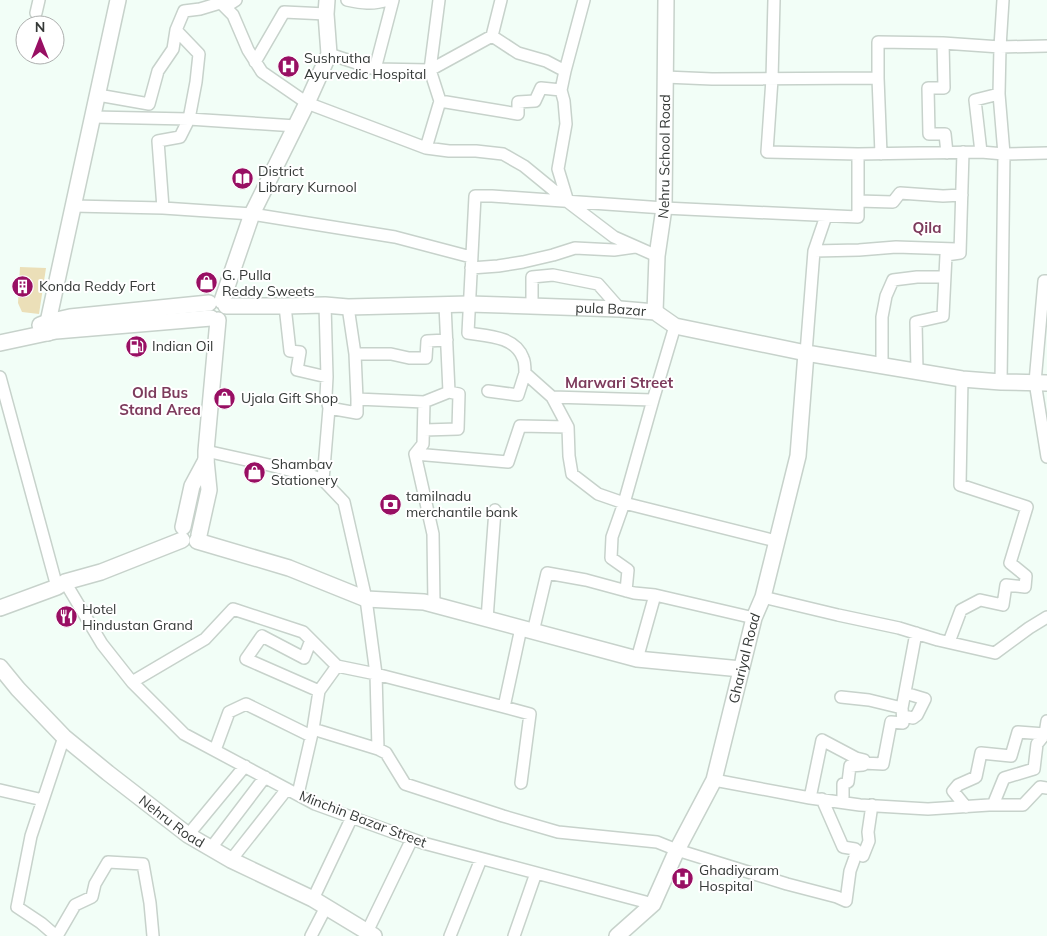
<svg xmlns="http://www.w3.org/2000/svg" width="1047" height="936" font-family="Mulish,sans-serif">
	<rect width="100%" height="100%" fill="#f2fef7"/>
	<path fill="#ebdfb8" d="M20,267L46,268L39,314L22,312L18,303Z"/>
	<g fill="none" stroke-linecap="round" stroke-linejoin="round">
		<defs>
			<path id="street" d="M218,0L233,15L248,50L262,72L307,103L426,148L440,101L430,70L439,0
				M347,0C361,3 373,5 387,0
				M774,0L772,79L767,152L858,154L981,152L1004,154L1047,153
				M225,7L236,0
				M36,13L39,0
				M492,36L518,53L546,61L565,71
				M943,43L944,88H928L929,134H945L947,153
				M329,54L375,69L430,70L492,36L501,0
				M255,62L284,12L326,14
				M375,69L393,0
				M665,77L712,79L878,78V42L943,43L1000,47L1047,46
				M878,78L881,154
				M98,95L149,104L158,71L173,49L176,30L184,11L200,9L220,3
				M440,101L518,114V102L535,101L541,88L561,90
				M93,117L189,119L296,126
				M426,148L449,151H476L503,154L524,166L568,202L614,237L657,256
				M981,152L975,100L999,94
				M858,201L893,202L900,193L943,196L962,195
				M568,202L558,169L566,124L564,101L561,90L565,71L584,0
				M73,206L163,208L158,141L180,137L189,119L196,82L199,54L176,30
				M163,208L252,214L395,237L471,257
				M814,251L859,250L896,247L956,249
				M471,268L498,266L523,262L553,255L575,248L614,250L635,247
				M1047,281H1044L1035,382L1047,457
				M325,305L327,377
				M285,306L290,351L300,352L297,370L327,377L326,396L329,408L357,413V399
				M532,306V277L553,275L598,284L620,309
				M348,307L355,354L357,399L424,402
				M806,353L814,251L826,216
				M355,354H391L409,358H426L427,341L447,340
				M882,365V317L886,296L893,280L917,277H945
				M917,371L916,322L943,316L946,255L960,253L963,152
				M0,377L57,587
				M1001,382L1004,154L999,94L1000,47L1003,0
				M488,391L518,395L525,373
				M552,397L653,400L675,326
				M653,400L624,503L776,541
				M424,430L458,429L459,394L449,392
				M206,451L269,465L312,476L323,480L344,502L366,599L376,674L378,749
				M415,454L423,444L424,402L449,392L445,305
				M323,480L329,408
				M65,582L102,644L132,682L184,734L315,804L423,843L653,904
				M626,591L628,570L611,558L612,537L624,503L598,494L572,474L569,456L568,427L552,397L525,373C525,369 525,362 523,358C515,336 487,336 468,333L475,196H492L664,208L858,217V154
				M763,597L838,615L899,628L938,640L995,653L1029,628L1047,617
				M434,605L433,534L415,454L508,462L520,426L568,427
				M487,619L495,510
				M533,632L547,573L586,580L634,593L655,595L754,618
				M311,640L304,658L262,636L246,659L319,691
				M949,642L961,610L980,600L1003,605L1006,585L1025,587L1026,576L1010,563L1027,507L960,485L962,379
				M637,659L655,595
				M337,666L376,674L504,707L521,628
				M132,682L205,639L233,609L303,632L337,666L319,691L313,729L298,794
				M841,697L869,700L902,708L903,723L891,722L883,764L863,763
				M504,707L530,714L521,783
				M902,708L916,633
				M903,716L913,718L917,715L925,699L905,693
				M313,729L378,749L386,753L405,784L503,816L558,832L657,842L677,850L787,884L837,897L846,901L850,871L855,857V849L843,847L822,799
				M215,750L229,712L246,704L311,736
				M714,780L810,798L860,805L928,809L989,805H1023L1040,787L1047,788
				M0,790L43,800
				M810,798L822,740L856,758L864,760L863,765L850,766L848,782L843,784V802
				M993,805L1004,778L1034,769L1037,744L1045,734L1047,721
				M966,807L953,791L958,785L976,777L981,753L1011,756L1018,732L1045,734
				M188,835L245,766
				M211,848L265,777
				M855,849L863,856L869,841L868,832L872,805
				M231,860L287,789
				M313,899L352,817
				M367,932L412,839
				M56,936L41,923L17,907L31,836L64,737
				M57,936L75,905L92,897L95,884L108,862L143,864L150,903L153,936
				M311,936L326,907
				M450,936L481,859
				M514,936L536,873"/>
			<g id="secondary">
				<path d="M222,301L252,214L307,103L329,54L326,14L327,0"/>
				<path id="s1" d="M226,306H285L325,305L348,307L469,304L620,309L655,312L675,326L806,353L962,379L1001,382L1047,383"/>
				<path id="s2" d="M655,312L657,256L664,208L666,0"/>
				<path d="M40,325L48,322L70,317L209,303"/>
				<path d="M48,333V322L118,0"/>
				<path d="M0,343L56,331L211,318"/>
				<path d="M183,527L192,486L206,460"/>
				<path d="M199,535L209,490L206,460V451L218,320"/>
				<path d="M197,541L289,568L366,599L424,602L637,659L741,669"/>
				<path d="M0,608L57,587L65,582L101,572L182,540"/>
				<path id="s3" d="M0,667L18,689L64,737L108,773L188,835L231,860L313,899L374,936"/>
				<path id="s4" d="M617,936L653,904L677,850L714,780L754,618L763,597L798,456L806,353"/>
			</g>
		</defs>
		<use href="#street" stroke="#c7d2cb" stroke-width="14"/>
		<use href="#secondary" stroke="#c7d2cb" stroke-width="18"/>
		<use href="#street" stroke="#fff" stroke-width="11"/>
		<use href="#secondary" stroke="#fff" stroke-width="15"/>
	</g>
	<defs>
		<symbol id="hospital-disc" viewBox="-11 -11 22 22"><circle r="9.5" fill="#980f63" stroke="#fff"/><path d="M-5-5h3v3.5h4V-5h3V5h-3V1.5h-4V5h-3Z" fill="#fff"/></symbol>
		<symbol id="library-disc" viewBox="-11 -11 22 22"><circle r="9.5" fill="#980f63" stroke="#fff"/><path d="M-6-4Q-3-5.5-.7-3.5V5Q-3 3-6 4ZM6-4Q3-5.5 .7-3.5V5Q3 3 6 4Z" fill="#fff"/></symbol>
		<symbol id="shop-disc" viewBox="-11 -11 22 22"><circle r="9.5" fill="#980f63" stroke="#fff"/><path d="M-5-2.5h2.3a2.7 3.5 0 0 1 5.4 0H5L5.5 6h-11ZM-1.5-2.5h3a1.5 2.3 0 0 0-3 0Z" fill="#fff"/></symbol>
		<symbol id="building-disc" viewBox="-11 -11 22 22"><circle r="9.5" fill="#980f63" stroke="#fff"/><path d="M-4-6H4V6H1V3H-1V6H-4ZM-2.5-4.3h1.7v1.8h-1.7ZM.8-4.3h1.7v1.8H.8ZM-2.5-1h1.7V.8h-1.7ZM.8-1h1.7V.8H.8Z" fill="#fff"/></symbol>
		<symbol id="fuel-disc" viewBox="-11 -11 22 22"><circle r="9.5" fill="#980f63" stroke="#fff"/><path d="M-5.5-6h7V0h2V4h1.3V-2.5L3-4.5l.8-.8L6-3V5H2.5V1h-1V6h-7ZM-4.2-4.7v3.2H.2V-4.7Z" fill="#fff"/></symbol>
		<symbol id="bank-disc" viewBox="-11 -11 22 22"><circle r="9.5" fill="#980f63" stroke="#fff"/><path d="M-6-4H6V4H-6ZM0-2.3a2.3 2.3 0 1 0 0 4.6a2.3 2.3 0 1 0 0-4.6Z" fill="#fff"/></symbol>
		<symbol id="restaurant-disc" viewBox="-11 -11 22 22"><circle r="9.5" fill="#980f63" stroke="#fff"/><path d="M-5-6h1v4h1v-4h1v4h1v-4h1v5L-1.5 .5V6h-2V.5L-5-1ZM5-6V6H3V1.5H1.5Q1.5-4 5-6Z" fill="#fff"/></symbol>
	</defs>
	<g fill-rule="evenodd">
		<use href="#hospital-disc" x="276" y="54" width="25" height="25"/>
		<use href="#library-disc" x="230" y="166" width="25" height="25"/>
		<use href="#shop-disc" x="194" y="270" width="25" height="25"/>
		<use href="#building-disc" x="10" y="274" width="25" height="25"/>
		<use href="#fuel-disc" x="124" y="334" width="25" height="25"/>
		<use href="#shop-disc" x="212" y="386" width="25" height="25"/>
		<use href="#shop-disc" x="242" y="460" width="25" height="25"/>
		<use href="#bank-disc" x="378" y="492" width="25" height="25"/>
		<use href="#restaurant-disc" x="54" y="604" width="25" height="25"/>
		<use href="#hospital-disc" x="670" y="866" width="25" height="25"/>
	</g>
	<g text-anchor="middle" stroke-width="4" stroke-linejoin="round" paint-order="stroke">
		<g font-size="14" fill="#353937" stroke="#fff" text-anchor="start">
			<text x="304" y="63">Sushrutha<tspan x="304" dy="16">Ayurvedic Hospital</tspan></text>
			<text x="258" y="176">District<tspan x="258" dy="16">Library Kurnool</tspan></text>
			<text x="222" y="280">G. Pulla<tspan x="222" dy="16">Reddy Sweets</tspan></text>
			<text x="39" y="291">Konda Reddy Fort</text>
			<text x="152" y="351">Indian Oil</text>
			<text x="241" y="403">Ujala Gift Shop</text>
			<text x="271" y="469">Shambav<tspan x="271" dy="16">Stationery</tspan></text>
			<text x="406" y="501">tamilnadu<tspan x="406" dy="16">merchantile bank</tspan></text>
			<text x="82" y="614">Hotel<tspan x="82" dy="16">Hindustan Grand</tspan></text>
			<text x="699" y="875">Ghadiyaram<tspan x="699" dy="16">Hospital</tspan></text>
		</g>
		<g font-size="14" fill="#353937" stroke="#fff">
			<text dy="5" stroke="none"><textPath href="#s2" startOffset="156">Nehru School Road</textPath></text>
			<text dy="5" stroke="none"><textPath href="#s1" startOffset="385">pula Bazar</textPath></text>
			<text dy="5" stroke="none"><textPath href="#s4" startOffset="312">Ghariyal Road</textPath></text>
			<text transform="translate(363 819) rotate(21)" y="5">Minchin Bazar Street</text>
			<text dy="5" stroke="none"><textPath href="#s3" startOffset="232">Nehru Road</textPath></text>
		</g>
		<g font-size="15" font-weight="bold" fill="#7d3b5c" stroke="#fff">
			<text x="927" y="233">Qila</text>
			<text x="619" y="388">Marwari Street</text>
			<text x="160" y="398">Old Bus<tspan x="160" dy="17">Stand Area</tspan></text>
		</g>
	</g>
	<g transform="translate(40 40)"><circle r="24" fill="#ffffff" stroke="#aeb0af"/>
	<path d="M0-4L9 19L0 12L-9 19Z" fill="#980f63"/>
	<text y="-8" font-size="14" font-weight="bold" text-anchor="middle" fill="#353937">N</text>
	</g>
</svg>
